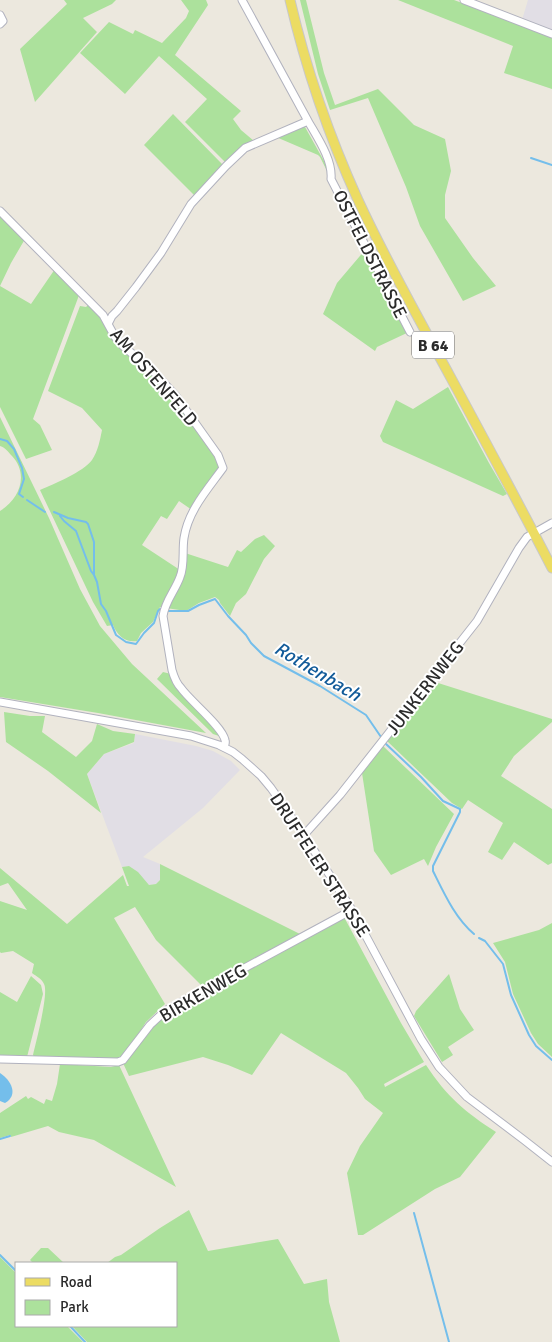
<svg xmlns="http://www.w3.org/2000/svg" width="552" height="1342" font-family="Signika,sans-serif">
	<rect width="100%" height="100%" fill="#ece8de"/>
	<path fill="#e1dee5" d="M528,0H552V30L522,20Z
		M135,734L196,746L213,751L231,761L240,770L203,808L143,857L160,864V880L156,884L149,885L129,866L122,867L87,774L104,754L134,743Z"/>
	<path fill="#ace19c" d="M64,0H116L112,4L83,18L97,32L35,102L20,49L67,4Z
		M181,0H206L208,5L175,55L241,111L233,119L241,130L254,141L228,162H225L185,122L207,99L159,56L125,94L80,53L109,22L133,34L135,30L162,43L186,18L189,11Z
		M300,0H306L324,73L335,105L378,89L414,125L445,139L451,171L445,195V218L473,258L496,286L463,301L420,226L406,187L368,98L330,110L318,74Z
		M398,0H454L552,36V89L504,73L513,46Z
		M173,114L222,164L223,167L195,196L144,145Z
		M302,126L305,127L329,170L327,171L320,157L318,155L276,137Z
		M0,214L25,239L11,263L0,286L31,304L55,269L79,294L78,298L33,419L40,425L52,450L26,459L0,407Z
		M365,250L409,332L377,347L375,351L323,314L337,283Z
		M89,304L101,316L113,341L153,375L179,404L216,456L219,467L192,510L179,501L167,519L161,516L142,545L180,570L178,576L162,607H160L153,622L141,633L137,641C125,643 117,635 113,625L107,626L93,602L40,490C54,484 83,472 92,460C98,451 100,440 102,430L82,408L48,391L80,306L86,307Z
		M448,387L489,463L507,494L503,496L383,442L380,436L396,400L413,409Z
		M0,417L49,518L80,589L100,626L132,664L206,733L98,713L0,697V511C20,499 29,474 12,456C8,452 6,448 0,446Z
		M264,535L275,546L264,559L246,594L236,603L230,616L220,603L219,600L215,597L199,603L186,611L166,608L185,553L228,567L237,550L241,552L255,539Z
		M163,672L171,674L221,735L219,736L213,734L157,679Z
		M435,682L552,719V722L514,756L501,776L552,809V863L548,865L514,842L502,860L488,852L503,823L468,800L462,809L452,803L387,741Z
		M4,712L30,716H45L42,732L76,757L92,741L97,724L113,731L135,734L134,742L104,754L87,774L101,813L48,771L6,742Z
		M383,746L454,814L436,847L428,866L424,859L391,875L374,851L362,773Z
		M160,864L302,935L203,987L156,940L135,907L114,918L165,1004L146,1022L130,1047L118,1060L35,1058L33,1055C36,1042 49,993 44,984C42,979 36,976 32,973L34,964L13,951L1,953L0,952V901L27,910L8,883L0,886V868L67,924L123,875L127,886H129L122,867L129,866L138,872L149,885L156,884L160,880Z
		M344,917L401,1023L424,1062L384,1084L385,1087L426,1065C447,1097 465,1112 496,1132L460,1177L435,1189L363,1235H358L347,1173L360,1146L383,1113L365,1099L358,1088L346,1073L281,1033L252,1075L228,1065L203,1057L129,1076L123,1063L151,1027L166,1013L203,995L207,990Z
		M552,923V1057L538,1044L531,1033L513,994L505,962L493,943L539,930Z
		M449,974L460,1009L474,1030L448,1047L453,1055L442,1062L414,1016L416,1011Z
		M31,976L41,985L43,994L27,1057H0V992L17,1002Z
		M60,1064L111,1067L119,1065L176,1187L94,1140L59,1132L48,1126L11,1137L10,1135L0,1138V1113L26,1096L28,1099L31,1097L44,1104L46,1099L52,1101L57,1084Z
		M189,1210L208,1251L278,1239L304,1284L327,1279L329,1302L340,1342H87L72,1326H176V1263H107L115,1257L121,1255L160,1228Z
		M41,1248H48L64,1263H33L30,1260Z
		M0,1257L16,1273V1326H67L83,1342H0Z"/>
	<path fill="#74beeb" d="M0,1073C11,1080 19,1095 5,1103L0,1101Z"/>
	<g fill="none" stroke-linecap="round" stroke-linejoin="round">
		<path stroke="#74beeb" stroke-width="2" d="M531,158L552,165
			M0,439L7,441L14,449L22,468L24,479L19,494L23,497
			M27,500L45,512
			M54,512L68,518L86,522L88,524L94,542V575L97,582L101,604L106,611L116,635L126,642L136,644L144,633L154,623L158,611L160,609
			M60,516L64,521L76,531L91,571L94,575
			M166,611H188L199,605L215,599L228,616L246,635L251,643L264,656L320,686L366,715L381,737
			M386,744L421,777L443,801L460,809V812L433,866V871C444,893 455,918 474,934
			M479,938L485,941L503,964L511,995L529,1035L536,1046L552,1060
			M0,1139L10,1136
			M414,1213L449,1342
			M0,1255L16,1271
			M70,1326L85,1342"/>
		<defs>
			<path id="minor" d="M464,0L552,34
				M0,15L3,21L0,24
				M308,121C317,137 333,160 331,179L410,332
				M0,211L103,315L115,337L122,345L155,373L176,396L218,455L223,468C207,490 188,511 184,538C182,551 185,565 180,577C175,591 165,601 163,616L172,670C174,677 176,683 181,688C190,701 222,726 225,740C226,743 225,744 224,747
				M108,324L112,316L117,311L136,287L161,253L191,204L226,166L245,148L308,121L242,0
				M0,702L191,736L219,745L233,752L242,759L261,776L271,788L304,835L352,910L421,1039L439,1067L467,1097L524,1140L552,1162
				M304,835L340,795L477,621L519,548L527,537L552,523
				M0,1059L118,1062L123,1060L150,1025L165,1011L352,910"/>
			<path id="major" d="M290,0C306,69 329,136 358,200C386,261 419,319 451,378C485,441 519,504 552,568"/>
		</defs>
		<use href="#minor" stroke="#b1b2be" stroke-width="9"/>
		<use href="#major" stroke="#c8c8c8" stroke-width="11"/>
		<use href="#minor" stroke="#fff" stroke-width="7"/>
		<use href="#major" stroke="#ecdc63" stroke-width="9"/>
	</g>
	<g text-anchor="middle" stroke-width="4" stroke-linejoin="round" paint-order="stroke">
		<rect fill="#fff" stroke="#6b6b6b" stroke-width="1" x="412" y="331.5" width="42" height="27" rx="4"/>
		<g font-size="16" font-weight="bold" fill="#2b2b2b">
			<text x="433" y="351">B 64</text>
		</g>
		<g font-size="18" fill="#2b2b2b" stroke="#fff">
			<text transform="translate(370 254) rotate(63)" y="6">OSTFELDSTRASSE</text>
			<text transform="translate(154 377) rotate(49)" y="6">AM OSTENFELD</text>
			<text transform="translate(425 688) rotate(-52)" y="6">JUNKERNWEG</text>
			<text transform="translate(320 865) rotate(57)" y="6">DRUFFELER STRASSE</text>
			<text transform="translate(203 993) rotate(-30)" y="6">BIRKENWEG</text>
		</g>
		<g font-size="19" font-style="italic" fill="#125b99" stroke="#fff">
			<text transform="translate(318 671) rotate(31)" y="7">Rothenbach</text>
		</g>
	</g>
	<rect x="15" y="1262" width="162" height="65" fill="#ffffff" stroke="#aaaaaa"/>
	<rect x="25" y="1278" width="25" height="8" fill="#ecdc63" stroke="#aaaaaa"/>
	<text x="60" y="1287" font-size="15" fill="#2b2b2b">Road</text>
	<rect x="25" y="1300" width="25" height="15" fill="#ace19c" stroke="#aaaaaa"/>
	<text x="60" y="1312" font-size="15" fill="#2b2b2b">Park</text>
</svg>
